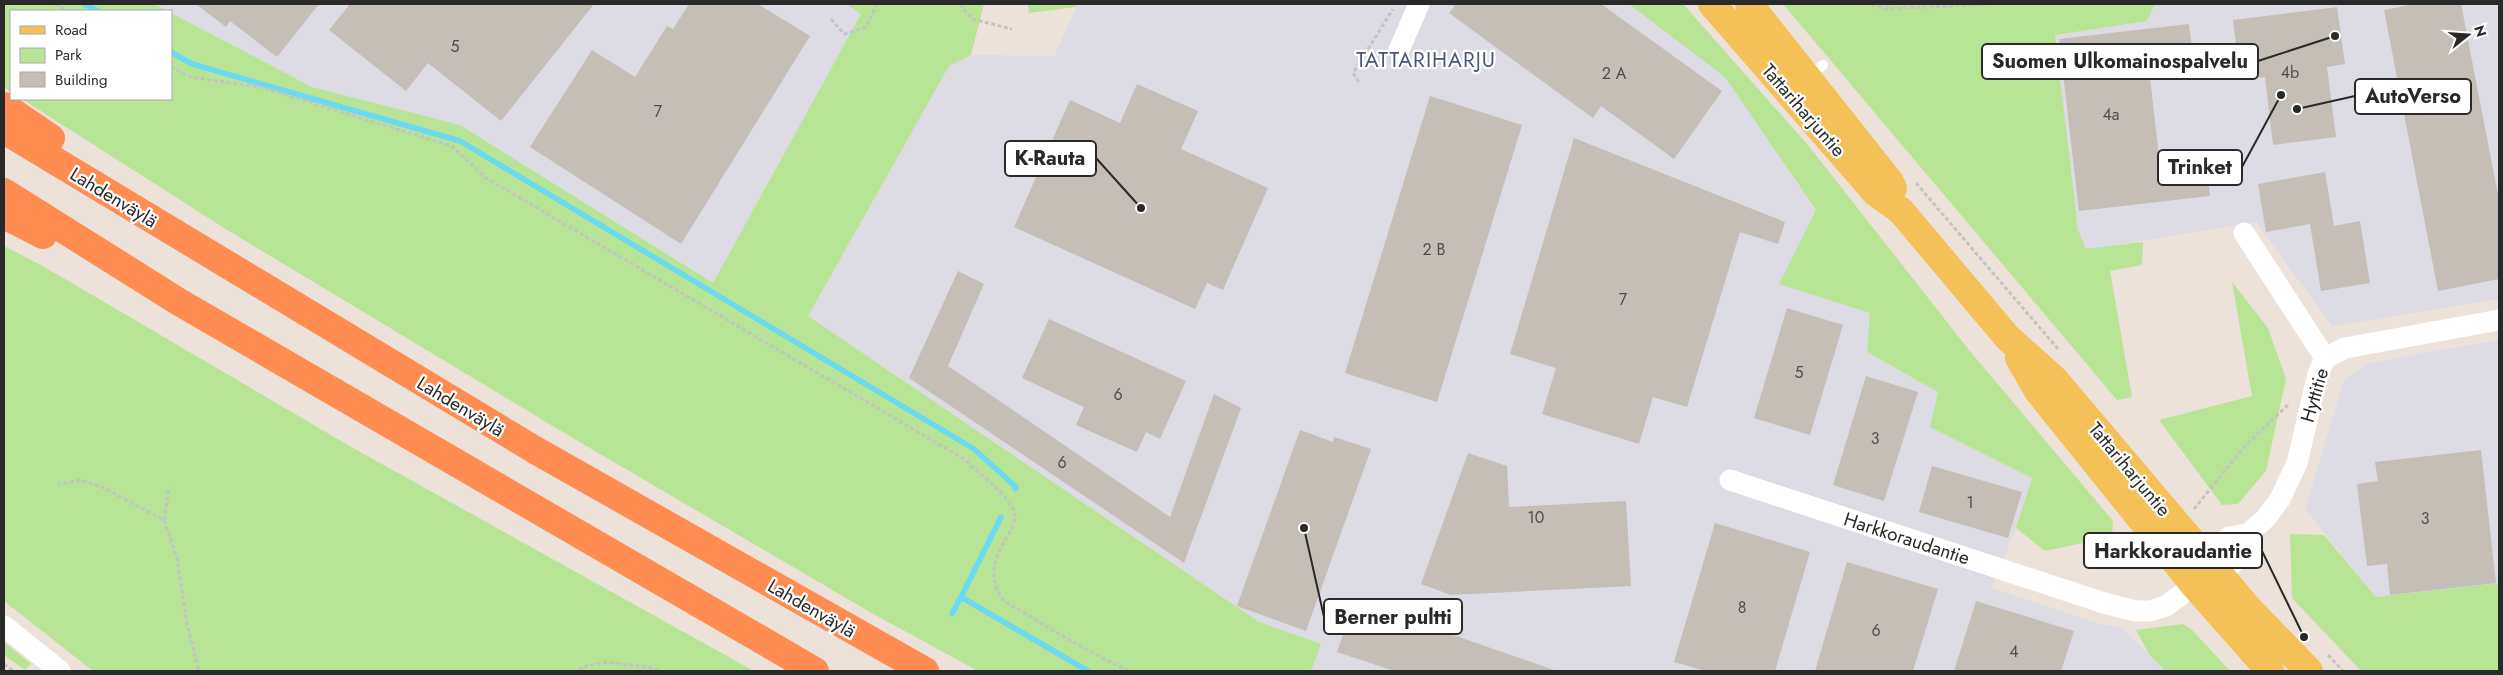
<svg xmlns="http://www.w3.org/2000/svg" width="2503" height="675" font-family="Jost,sans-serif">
	<rect width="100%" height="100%" fill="#ece2da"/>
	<path fill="#dddbe4" d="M154,4H846L861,14L713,283L460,125L312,87Z
		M1078,4H1629L1725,76L1816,211L1780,284L1870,313L1867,352L1938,392L1930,427L2032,478L2016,528L1991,588L2102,625L2122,627L2165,671H1311L1320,644L1259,622L808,316L949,66L971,55L1054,56Z
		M2155,4H2499V299L2332,326L2256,222L2086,250L2078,230L2055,35L2147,21Z
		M2499,340V583L2376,597L2305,509L2344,380L2368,363Z"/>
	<path fill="#b7e495" d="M4,4H154L168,11H11V92L4,87Z
		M846,4H984L971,55L949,66L808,316L1259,622L1321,644L1311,671H978L868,611L566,434L224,228L22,99H171V13L312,87L460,125L713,283L861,14Z
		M1028,4H1078L1076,7L1029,13Z
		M1629,4H1683L1808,145L1969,350L2113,521L2112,537L2045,551L2016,528L2032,478L1930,427L1938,392L1867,352L1870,313L1779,284L1816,210L1725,77Z
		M1783,4H2155L2147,21L2055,35L2078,230L2086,249L2143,242L2142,265L2110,271L2132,397L2117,400Z
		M4,246L41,265L353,448L754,671H93L4,601Z
		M2232,282L2268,328L2286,379L2266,471L2238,504L2222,505L2159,420L2252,396Z
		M2290,534L2324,535L2376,597L2499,583V671H2361L2292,598Z
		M2183,624L2192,630L2230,671H2165L2149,654L2136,630Z
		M4,642L31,664L25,670L4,655Z"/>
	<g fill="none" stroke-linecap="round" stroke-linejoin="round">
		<path stroke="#6ad9f1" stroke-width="5.5" d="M84,4L98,11
			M171,52L192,64L460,141L974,449L1016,487L1015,489
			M1001,517L961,597L1088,671
			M952,614L961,597"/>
	</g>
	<path fill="#c4beb6" d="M196,4H319L277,57L230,21L226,27Z
		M350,4H594L501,121L428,63L406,91L329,30Z
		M689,4H758L810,36L681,244L530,147L592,50L635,77L667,26L673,29Z
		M1456,4H1601L1722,91L1674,159L1601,106L1593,118L1449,13Z
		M2415,4H2461L2499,200V279L2438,291L2384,10Z
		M2337,7L2345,64L2327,67L2336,137L2273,145L2265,77L2254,78L2252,60L2238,62L2233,20Z
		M2189,24L2195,73L2150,78L2159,156L2205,151L2210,196L2079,211L2059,39Z
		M1137,84L1198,111L1181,149L1268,188L1223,290L1207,283L1195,309L1014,227L1070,100L1120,123Z
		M1430,96L1522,125L1437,402L1345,373Z
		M1574,138L1785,222L1778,244L1740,232L1687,407L1653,397L1639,444L1542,414L1556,368L1510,354Z
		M2325,172L2334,226L2360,221L2370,283L2321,291L2310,224L2266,232L2258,184Z
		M958,271L984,284L948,366L1170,517L1214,394L1241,408L1184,563L909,378Z
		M1787,308L1843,325L1810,435L1754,418Z
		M1049,319L1186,381L1160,439L1146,432L1137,452L1076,425L1084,407L1022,378Z
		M1866,376L1918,392L1884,501L1833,485Z
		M1300,430L1333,442L1334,437L1371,449L1306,631L1237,606Z
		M2481,450L2496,583L2390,595L2387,564L2367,566L2357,484L2378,481L2375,462Z
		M1468,453L1507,466L1509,507L1626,501L1631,586L1451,595L1421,584Z
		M1932,466L2022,492L2008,538L1919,512Z
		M1715,523L1810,552L1775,671H1706L1674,662Z
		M1847,562L1938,589L1913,671H1815Z
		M1355,601L1557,671H1394L1337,652Z
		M1976,601L2074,631L2061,671H1954Z"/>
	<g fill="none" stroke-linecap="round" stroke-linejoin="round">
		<path stroke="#c3c3c3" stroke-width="3" stroke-dasharray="4 2.5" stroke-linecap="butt" d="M55,4L68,11
			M960,4L972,19L1012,29
			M1872,4L1884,9L1989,4
			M831,19L844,34L866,27L877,4
			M171,67L190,77L260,87L452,146L486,178L964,459C978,473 1008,494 1014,511C1022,532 977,557 1001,597C1005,604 1019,609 1026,614C1060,635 1093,654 1129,671
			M1359,82L1353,73L1393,9
			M1916,183L2058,349
			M57,485L80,480L102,487L164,520L177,558L187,624L199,671
			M2194,509L2245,446L2290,403
			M164,520L169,487
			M2328,655L2343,671
			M4,664L13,671
			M580,671L582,667L607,662L653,668L660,671"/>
		<path stroke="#fff" stroke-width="10" d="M1809,76L1823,65"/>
		<path stroke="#fff" stroke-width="21" d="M1399,50L1419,4
			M2244,233L2325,358
			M1730,480L2104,603L2135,611H2150L2166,606L2194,585L2220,576L2244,553L2248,534
			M2200,571L2205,557L2229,537L2248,534L2266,518L2280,499L2297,463L2318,374L2325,358L2345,348L2499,320
			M4,626L60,671"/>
		<path stroke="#f3c157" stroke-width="28" d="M1712,4L1876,193L1901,211L2007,337L2055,380L2249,609L2309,671
			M1749,4L1890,182L1893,188
			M2019,358L2038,391L2194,585L2270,671"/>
		<path stroke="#ff8d52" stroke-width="28" d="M4,106L51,138
			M4,130L535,450L925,671
			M4,192L179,302L815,671
			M4,215L43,235"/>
	</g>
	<g text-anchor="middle" stroke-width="4.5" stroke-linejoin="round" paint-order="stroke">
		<g font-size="16" fill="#504e4c">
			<text x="455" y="52">5</text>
			<text x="2290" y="78">4b</text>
			<text x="1614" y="79">2 A</text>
			<text x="658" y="117">7</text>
			<text x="2111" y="120">4a</text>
			<text x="1434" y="255">2 B</text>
			<text x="1623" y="305">7</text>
			<text x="1799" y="378">5</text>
			<text x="1118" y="400">6</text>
			<text x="1875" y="444">3</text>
			<text x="1062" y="468">6</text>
			<text x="1970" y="508">1</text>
			<text x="1536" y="523">10</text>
			<text x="2425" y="524">3</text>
			<text x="1742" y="613">8</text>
			<text x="1876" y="636">6</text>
			<text x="2014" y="657">4</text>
		</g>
		<g font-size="19" fill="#292929" stroke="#fff">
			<text transform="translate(1804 110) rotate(49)" y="7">Tattariharjuntie</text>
			<text transform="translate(114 197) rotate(31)" y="7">Lahdenväylä</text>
			<text transform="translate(2314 395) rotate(-74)" y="7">Hyttitie</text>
			<text transform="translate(461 406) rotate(31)" y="7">Lahdenväylä</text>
			<text transform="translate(2130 469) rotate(50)" y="7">Tattariharjuntie</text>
			<text transform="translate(1907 538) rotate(18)" y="7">Harkkoraudantie</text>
			<text transform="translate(812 608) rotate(30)" y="7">Lahdenväylä</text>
		</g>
		<g font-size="21" letter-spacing="1" fill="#48567a" stroke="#fff">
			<text x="1426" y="67">TATTARIHARJU</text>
		</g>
	</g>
	<path fill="none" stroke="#292929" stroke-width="2" d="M2335 36L2258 61M2297 109L2355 96M1141 208L1096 158M2281 95L2242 167M2304 637L2262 551M1304 528L1324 617"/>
	<g fill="#292929" stroke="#fff" stroke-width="2">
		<circle cx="2335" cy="36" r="5"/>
		<circle cx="2297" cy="109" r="5"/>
		<circle cx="1141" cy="208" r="5"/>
		<circle cx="2281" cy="95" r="5"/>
		<circle cx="2304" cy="637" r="5"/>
		<circle cx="1304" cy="528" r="5"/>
	</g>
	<g fill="#fff" stroke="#292929" stroke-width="2">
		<rect x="1982" y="44" width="276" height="35" rx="5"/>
		<rect x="2355" y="79" width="116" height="35" rx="5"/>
		<rect x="1005" y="141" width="91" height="35" rx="5"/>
		<rect x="2158" y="150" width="84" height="35" rx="5"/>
		<rect x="2084" y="533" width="178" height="35" rx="5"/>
		<rect x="1324" y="599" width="138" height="35" rx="5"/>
	</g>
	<g font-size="20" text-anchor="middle" font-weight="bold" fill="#292929">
		<text x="2120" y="68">Suomen Ulkomainospalvelu</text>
		<text x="2413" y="103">AutoVerso</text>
		<text x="1050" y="165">K-Rauta</text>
		<text x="2200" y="174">Trinket</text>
		<text x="2173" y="558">Harkkoraudantie</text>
		<text x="1393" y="624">Berner pultti</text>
	</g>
	<rect width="2503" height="675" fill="none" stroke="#292929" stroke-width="10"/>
	<rect x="10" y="10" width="162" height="90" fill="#ffffff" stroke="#a9a9a9"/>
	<rect x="20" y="26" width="25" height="8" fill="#f3c157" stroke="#a9a9a9"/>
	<text x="55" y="35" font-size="15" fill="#292929">Road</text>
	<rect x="20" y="48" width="25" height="15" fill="#b7e495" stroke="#a9a9a9"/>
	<text x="55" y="60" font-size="15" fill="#292929">Park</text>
	<rect x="20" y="72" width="25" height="15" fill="#c4beb6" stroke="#a9a9a9"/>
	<text x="55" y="85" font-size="15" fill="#292929">Building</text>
	<g transform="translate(2468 35) rotate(73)" stroke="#ffffff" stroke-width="4" paint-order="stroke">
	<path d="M0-4L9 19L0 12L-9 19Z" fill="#292929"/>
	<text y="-8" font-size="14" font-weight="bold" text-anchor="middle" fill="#292929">N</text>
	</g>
</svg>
